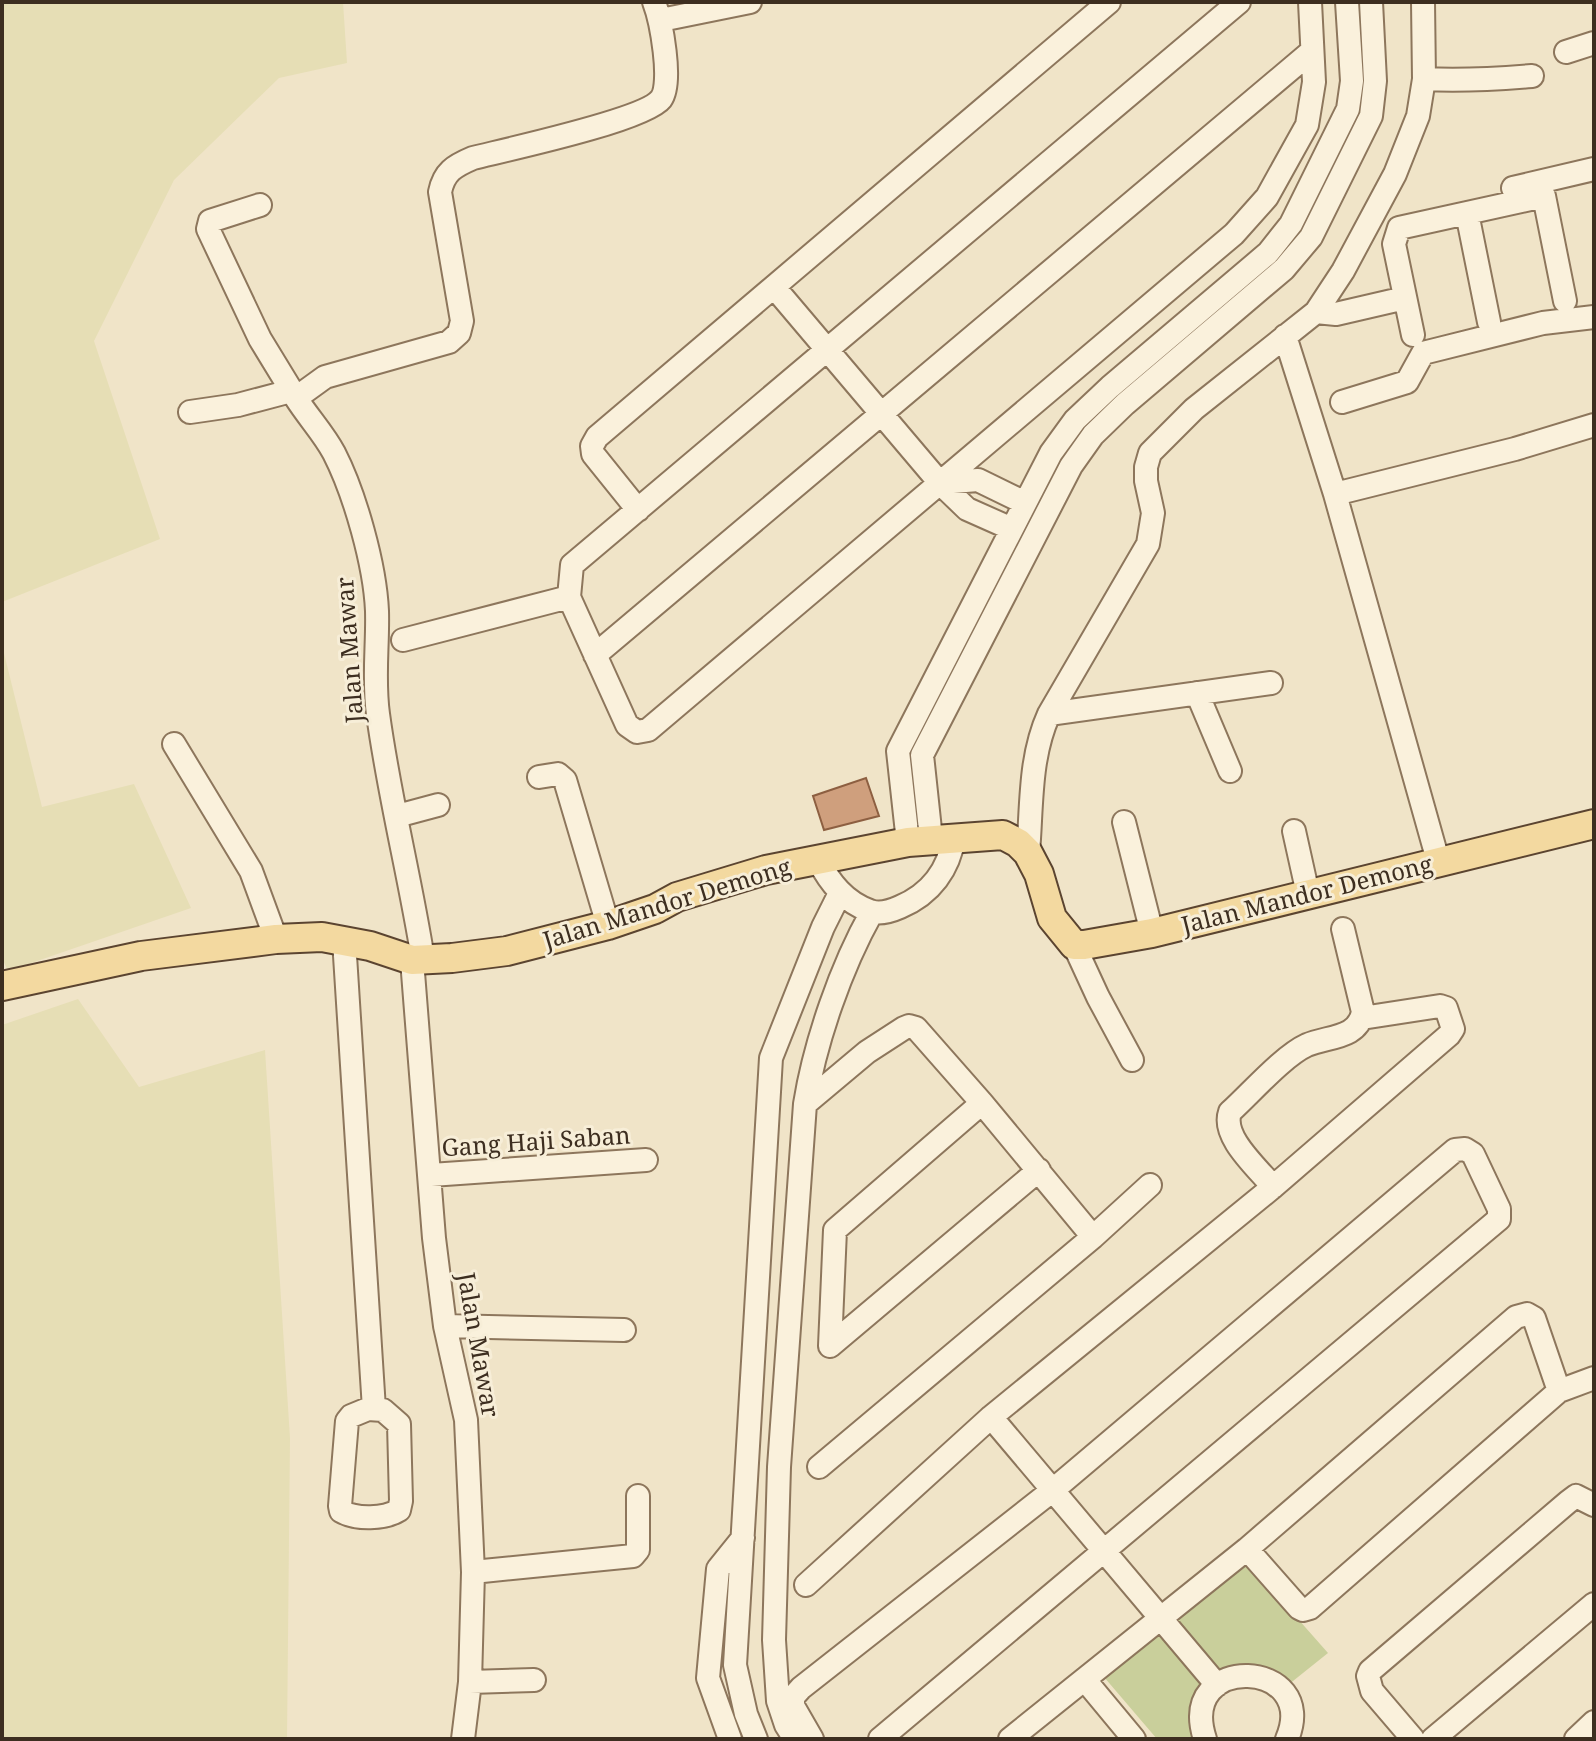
<svg xmlns="http://www.w3.org/2000/svg" width="1596" height="1741" font-family="'Noto Serif',serif">
	<rect width="100%" height="100%" fill="#f0e4c8"/>
	<path fill="#e6deb5" d="M2,2H343L347,63L279,78L174,180L94,341L160,539L2,602Z
		M2,645L42,807L134,784L191,908L8,971L2,958Z
		M78,999L139,1087L265,1050L290,1438L287,1739H2V1025Z"/>
	<path fill="#c9cf9b" d="M1245,1559L1328,1653L1288,1685L1219,1677L1171,1621Z
		M1162,1628L1209,1684L1201,1739H1157L1104,1677Z"/>
	<path fill="#cf9f7d" stroke="#8d5f41" stroke-width="2" d="M866,778L879,816L824,830L813,796Z"/>
	<g fill="none" stroke-linecap="round" stroke-linejoin="round">
		<defs>
			<path id="minor" d="M1239,2L572,565L569,597L627,725L637,732L648,730L1234,234L1267,197L1307,125L1314,82L1310,2
				M661,20L750,2
				M1566,52L1594,43
				M1424,79C1460,81 1496,79 1532,76
				M1513,188L1594,169
				M260,205L210,221L208,229L260,339L296,398
				M1467,213L1489,322
				M774,287L940,483L967,509L1012,529
				M1316,312L1336,314L1405,298
				M1413,335L1394,244L1399,228L1544,196L1565,301
				M1285,336L1335,494L1439,864
				M1342,402L1407,382L1423,353L1543,323L1594,317
				M190,412L238,405L291,391
				M940,483L978,480L1025,503
				M1335,494L1515,449L1594,425
				M638,510L593,454L592,446L597,437L1109,2
				M403,640L569,597
				M595,655L1312,51
				M1197,693L1230,771
				M1049,714L1271,683
				M174,744L251,871L276,939
				M539,777L558,774L565,780L608,925
				M397,816L438,805
				M1124,822L1152,933
				M1294,831L1308,894
				M931,839L922,755L1071,466L1093,435L1125,404L1284,269L1311,237L1371,116L1375,81L1371,2
				M908,842L898,751L1051,453L1075,420L1110,387L1268,253L1291,224L1348,109L1352,81L1347,2
				M1028,853C1032,806 1029,758 1049,714L1148,544L1153,513L1146,481V467L1150,453L1194,409L1316,312L1343,271L1395,174L1418,116L1424,79L1423,2
				M818,860C830,883 845,902 870,911C880,915 891,911 900,907C931,894 949,869 954,837
				M344,940L374,1409
				M1074,945L1098,997L1132,1060
				M423,959C410,877 389,796 378,714C373,679 378,645 377,611C375,565 355,494 334,453C324,434 308,417 296,398L325,377L449,342L459,333L462,321L440,192C444,172 454,166 473,158C505,150 645,120 661,99C673,83 661,20 654,2
				M412,960L434,1238L445,1326L466,1420L473,1572L470,1682L463,1739
				M805,1104L867,1052L904,1028L909,1026L916,1028L982,1103L1093,1237
				M431,1175L646,1160
				M1273,1187C1258,1168 1221,1137 1230,1112C1251,1093 1283,1056 1307,1045C1328,1036 1358,1039 1363,1012L1343,929
				M445,1326L624,1330
				M830,1346L835,1230L982,1103
				M830,1346L1039,1170
				M368,1409L383,1410L399,1424L401,1501L399,1510C385,1519 356,1520 341,1511L340,1506L347,1421L351,1416Z
				M991,1417L1217,1685
				M819,1467L1093,1237L1150,1185
				M1247,1549L1299,1608L1303,1610L1310,1608L1559,1391L1594,1378
				M473,1572L633,1556L638,1550V1496
				M806,1585L991,1417L1273,1187L1449,1035L1453,1029L1446,1008L1440,1006L1362,1018
				M1085,1680L1134,1739
				M470,1682L534,1680
				M730,1739L708,1678L718,1569L743,1538
				M756,1739L746,1714L735,1665L771,1058L823,927L840,893
				M795,1739L786,1725L778,1701L774,1640L779,1467L805,1104C815,1042 841,967 872,912
				M812,1739L793,1706V1697L801,1688L1053,1490L1455,1150L1465,1149L1473,1154L1499,1209V1219L880,1739
				M1010,1739L1247,1549L1516,1317L1527,1314L1534,1318L1559,1391
				M1205,1739C1176,1651 1321,1659 1287,1739
				M1413,1739L1372,1691L1368,1676L1370,1671L1568,1502L1576,1496L1594,1505
				M1433,1739L1594,1604
				M1576,1739L1594,1722"/>
			<path id="major" d="M2,986L141,956L276,939L322,937L370,946L412,960L452,958L507,951L608,925L655,909L677,897L766,870L908,842L1003,835L1018,843L1028,853L1039,874L1052,918L1074,945H1084L1152,933L1594,824"/>
		</defs>
		<use href="#minor" stroke="#8d765c" stroke-width="26"/>
		<use href="#major" stroke="#5b4430" stroke-width="32"/>
		<use href="#minor" stroke="#faf1dc" stroke-width="22"/>
		<use href="#major" stroke="#f3d9a0" stroke-width="28"/>
	</g>
	<g text-anchor="middle" stroke-width="6" stroke-linejoin="round" paint-order="stroke">
		<g font-size="24" fill="#3d2e20" stroke="#f7eed8">
			<text transform="translate(350 650) rotate(-94)" y="8">Jalan Mawar</text>
			<text transform="translate(1307 895) rotate(-14)" y="8">Jalan Mandor Demong</text>
			<text transform="translate(667 904) rotate(-17)" y="8">Jalan Mandor Demong</text>
			<text transform="translate(536 1142) rotate(-4)" y="8">Gang Haji Saban</text>
			<text transform="translate(478 1345) rotate(80)" y="8">Jalan Mawar</text>
		</g>
	</g>
	<rect width="1596" height="1741" fill="none" stroke="#3d2e20" stroke-width="8"/>
</svg>
